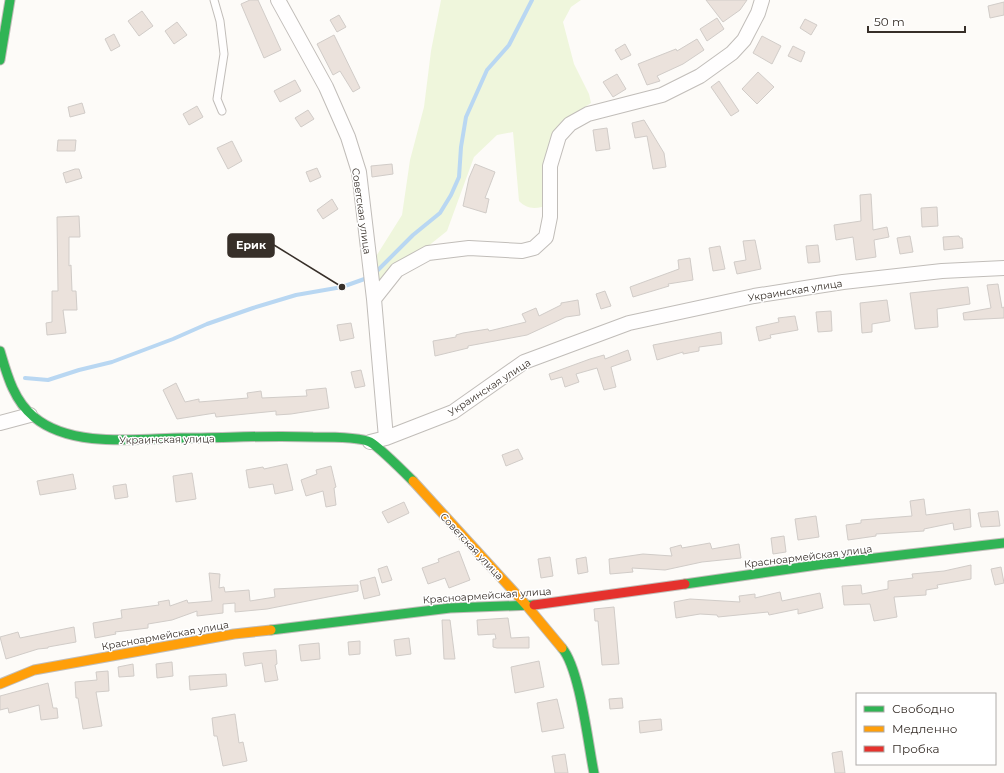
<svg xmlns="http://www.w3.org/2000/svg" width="1004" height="773" font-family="Montserrat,sans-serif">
	<rect width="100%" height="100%" fill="#fdfbf8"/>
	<path fill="#eff6dc" d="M441,0H581L571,7L563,22L574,64L589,94L591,103L560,123L556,131L547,200L542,207C532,209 526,208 519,201L513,132L497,135L474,157L447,231L427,247L395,263L376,287L375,258L402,215L410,160L424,107L431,51Z"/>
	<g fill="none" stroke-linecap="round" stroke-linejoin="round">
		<path stroke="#b9d7f2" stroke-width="4" d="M375,273L413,235L440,213L451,195L459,177L461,147L466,117L487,70L509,45L532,0
			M25,378L48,380L79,370L112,362L173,339L207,324L253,308L296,295L342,287L370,277"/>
	</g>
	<path fill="#ebe2dc" stroke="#d1ccc8" d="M250,0H258L281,50L264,58L241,4Z
		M706,0H747L740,10L723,22Z
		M1004,2V15L990,18L988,6Z
		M142,11L153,26L139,36L128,21Z
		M339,15L346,27L337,32L330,20Z
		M717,18L724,29L707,41L700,29Z
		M805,19L817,25L811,35L800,28Z
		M177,22L187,35L174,44L165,31Z
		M114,34L120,46L111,51L105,39Z
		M334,35L360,88L353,92L340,71L333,75L317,44Z
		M762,36L781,46L772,64L753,53Z
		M697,39L704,50L683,64L657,76L660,81L647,85L638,64L676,49L677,51Z
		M625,44L631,55L621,60L615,50Z
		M793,46L805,52L801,62L788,56Z
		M758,72L774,87L757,104L742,89Z
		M617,74L626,89L613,97L603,82Z
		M295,80L301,91L280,102L274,91Z
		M719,81L739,111L731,116L711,87Z
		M82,103L85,113L70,117L68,107Z
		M197,106L203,117L189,125L183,114Z
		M308,110L314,119L301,127L295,118Z
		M644,120L664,153L666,167L653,169L647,136L635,138L632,123Z
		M607,128L610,149L596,151L593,130Z
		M58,140H76L75,151H57Z
		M232,141L242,161L228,169L217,148Z
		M392,164L393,174L372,177L371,166Z
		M475,164L495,172L485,198L489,199L486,213L463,206L469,178Z
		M317,168L321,177L310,182L306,172Z
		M75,169H79L82,178L66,183L63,173Z
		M871,194L873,230L887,227L889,237L874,240L876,257L856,260L853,237L836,240L834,225L861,221L860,195Z
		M332,199L338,209L323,219L317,210Z
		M937,207L938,226L922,227L921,208Z
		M79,216L80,237H69V266L71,265L72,291H76L77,310H63L66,333L47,335L46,323L52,322V291H58L57,217Z
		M910,236L913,252L900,254L897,238Z
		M959,236L960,238H962L963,248L944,250L943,237Z
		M755,240L761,269L737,274L734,262L746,260L743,241Z
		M818,245L820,262L808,263L806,246Z
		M720,246L725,269L713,271L709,248Z
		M690,258L693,280L668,284L669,286L633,297L630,287L679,269L678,260Z
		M998,284L1002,308L1004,307V318L964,320L963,313L991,308L987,285Z
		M968,287L970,304L937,309L938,327L915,329L910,293Z
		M605,291L611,306L601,309L596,294Z
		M578,300L580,315L566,317L527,335L468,346V348L435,356L433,341L456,337V335L463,333L488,329L489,331L526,322L522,314L536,308L539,316L561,305V303Z
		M887,300L890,321L872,324V332L862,333L860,303Z
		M831,311L832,331L818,332L816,312Z
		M795,316L798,330L770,335L771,338L759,341L756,327L779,322L778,318Z
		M351,323L354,338L340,341L337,325Z
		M721,332L722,344L699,347V351L683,354V352L657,360L653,345Z
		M628,350L631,360L611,367L616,387L604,390L597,368L576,374L579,382L565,387L562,377L551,380L549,374L590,359L604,355L605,359Z
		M361,370L365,386L355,388L351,372Z
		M176,383L185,402L199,399V402L248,398L247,393L261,391L262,398L307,396L306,390L326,388L329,408L291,414L276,415V411L216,417L215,413L177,419L163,390Z
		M518,449L523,459L506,466L502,455Z
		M287,464L293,490L275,494L273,484L249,488L246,470L263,467L264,469Z
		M331,466L336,487L334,488L336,505L326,507L323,491L306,496L301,480L317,474L316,470Z
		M192,473L196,499L176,502L173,476Z
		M73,474L76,489L40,495L37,481Z
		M126,484L128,497L115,499L113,486Z
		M924,499L926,515L970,509L971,527L954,530L953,523L924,529V531L876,534V536L848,540L846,525L861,523V520L912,516L910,501Z
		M404,502L409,513L388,523L382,512Z
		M998,511L1000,526L981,527L978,513Z
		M816,516L819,537L798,540L795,519Z
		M784,536L786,552L773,554L771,538Z
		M710,543L712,549L739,544L741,558L702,562L665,570L632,568L633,572L610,574L609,559L643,554L672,556L670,548L681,545L682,548Z
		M459,551L470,580L449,588L445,578L428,584L422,568L439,562L438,559Z
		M550,557L553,576L541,578L538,559Z
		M586,557L588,572L578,574L576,559Z
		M971,565V579L937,585L938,588L926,590V595L894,597L897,617L874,621L870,604L844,605L842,586L861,585L862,594L888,589V581L913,578L912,574L944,571Z
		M387,566L392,580L382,583L378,569Z
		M1001,567L1004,583L995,585L991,569Z
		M209,573L220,574L219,588L224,587L225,592L249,590L250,601L275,597L274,589L358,585V591L267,609L235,612V603L223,604V613L197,616V611L172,620L148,624V628L115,632L116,634L95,638L93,623L122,618L121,610L159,605L158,602L169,600L170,606L187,600L188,603L212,601Z
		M375,577L380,595L364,599L360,581Z
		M780,592L782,601L820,593L823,608L798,614V609L769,615L768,612L718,617L717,615L700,614L676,618L674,602L690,599L740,602L739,596L755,594V598Z
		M614,607L619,664L602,665L598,621H595L594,609Z
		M508,618L511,638L529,637V648H497L493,647V639H496L495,634L478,635L477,620Z
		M442,620H450L455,659H444Z
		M74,627L76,642L48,647V648L38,649L6,659L0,637L18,632L20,638Z
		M409,638L411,654L396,656L394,640Z
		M360,641V654L349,655L348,642Z
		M319,643L320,659L301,661L299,645Z
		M276,650L277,664L275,665L278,680L265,682L262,663L245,666L243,653Z
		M539,661L544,687L515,693L511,667Z
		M172,662L173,676L157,678L156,664Z
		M133,664L134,676L119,677L118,667Z
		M108,671L109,691L96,692L102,726L83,729L78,698H76L75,682L97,680L96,672Z
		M226,674L227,686L190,690L189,676Z
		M48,683L53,708H57L58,718L41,720L39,705L9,713L8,708L0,710V696Z
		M622,698L623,708L610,709L609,699Z
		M557,699L564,728L542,732L537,703Z
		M235,714L239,743L243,742L247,761L223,766L217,736H214L212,718Z
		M661,719L662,730L640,733L639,721Z
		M842,751L845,773H835L832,753Z
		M565,754L568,773H555L552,756Z"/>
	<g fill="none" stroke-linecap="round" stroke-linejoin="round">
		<defs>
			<path id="lane" d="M214,0L220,21L224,54L217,99L222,111"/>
			<path id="street" d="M278,0L326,87L348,137L359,172L374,299L386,438
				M374,299L397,270L428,253L469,248L522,251L534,248L546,237L550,217V166L559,136L570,124L588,114L662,95L700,76L732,53L744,40L758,13L762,0
				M0,423L30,415
				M370,442L386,438L453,412L524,362L629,323L754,296L843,282L942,271L1004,268"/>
			<path id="fast" d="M0,60L10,0
				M0,351C7,375 14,401 34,417C71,448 136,439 181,438C225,438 269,435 313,437C326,437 361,437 370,442C379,447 405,473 413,481
				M685,584L824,564L1004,543
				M271,630L450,608L534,605
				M562,648C580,669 588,744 594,773"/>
			<path id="slow" d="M413,481L527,606L562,648
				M0,684L34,670L234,634L271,630"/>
			<path id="jam" d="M534,605L685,584"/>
		</defs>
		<use href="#lane" stroke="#c1bdb9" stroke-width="9"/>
		<use href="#street" stroke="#c1bdb9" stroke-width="16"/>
		<use href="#fast" stroke="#c1bdb9" stroke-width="11"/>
		<use href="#slow" stroke="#c1bdb9" stroke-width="11"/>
		<use href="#jam" stroke="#c1bdb9" stroke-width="11"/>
		<use href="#lane" stroke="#fffefe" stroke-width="7"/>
		<use href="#street" stroke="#fffefe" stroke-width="14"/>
		<use href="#fast" stroke="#30b455" stroke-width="9"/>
		<use href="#slow" stroke="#ff9f0a" stroke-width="9"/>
		<use href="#jam" stroke="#e5322d" stroke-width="9"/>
	</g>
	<g text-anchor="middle" stroke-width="3" stroke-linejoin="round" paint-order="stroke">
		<g font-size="10" fill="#372f29" stroke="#fff">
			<text transform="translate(362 211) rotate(82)" y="4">Советская улица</text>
			<text transform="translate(795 290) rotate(-9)" y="4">Украинская улица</text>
			<text transform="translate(489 387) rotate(-33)" y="4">Украинская улица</text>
			<text transform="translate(167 439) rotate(-1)" y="4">Украинская улица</text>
			<text transform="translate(472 546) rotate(47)" y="4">Советская улица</text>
			<text transform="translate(808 556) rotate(-7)" y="4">Красноармейская улица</text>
			<text transform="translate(487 595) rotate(-4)" y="4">Красноармейская улица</text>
			<text transform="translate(165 635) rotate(-10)" y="4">Красноармейская улица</text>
		</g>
	</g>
	<path fill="none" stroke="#372f29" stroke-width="1.5" d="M342 287L274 245"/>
	<circle fill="#372f29" stroke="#fff" stroke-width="1.5" cx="342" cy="287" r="4"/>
	<rect fill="#372f29" stroke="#372f29" stroke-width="1.5" x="228" y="234" width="46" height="23" rx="4"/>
	<g font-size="11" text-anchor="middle" font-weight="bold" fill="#fff">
		<text x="251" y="249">Ерик</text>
	</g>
	<rect x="856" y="693" width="140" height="72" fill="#ffffff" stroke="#afaca9"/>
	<rect x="864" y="706" width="20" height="6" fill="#30b455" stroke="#afaca9"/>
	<text x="892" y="713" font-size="12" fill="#372f29">Свободно</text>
	<rect x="864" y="726" width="20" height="6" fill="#ff9f0a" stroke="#afaca9"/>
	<text x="892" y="733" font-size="12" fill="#372f29">Медленно</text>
	<rect x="864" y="746" width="20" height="6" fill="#e5322d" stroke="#afaca9"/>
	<text x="892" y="753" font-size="12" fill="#372f29">Пробка</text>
	<path d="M868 26v6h97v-6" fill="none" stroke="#372f29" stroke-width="2"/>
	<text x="874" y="26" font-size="12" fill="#372f29" stroke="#ffffff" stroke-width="3" paint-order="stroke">50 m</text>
</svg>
